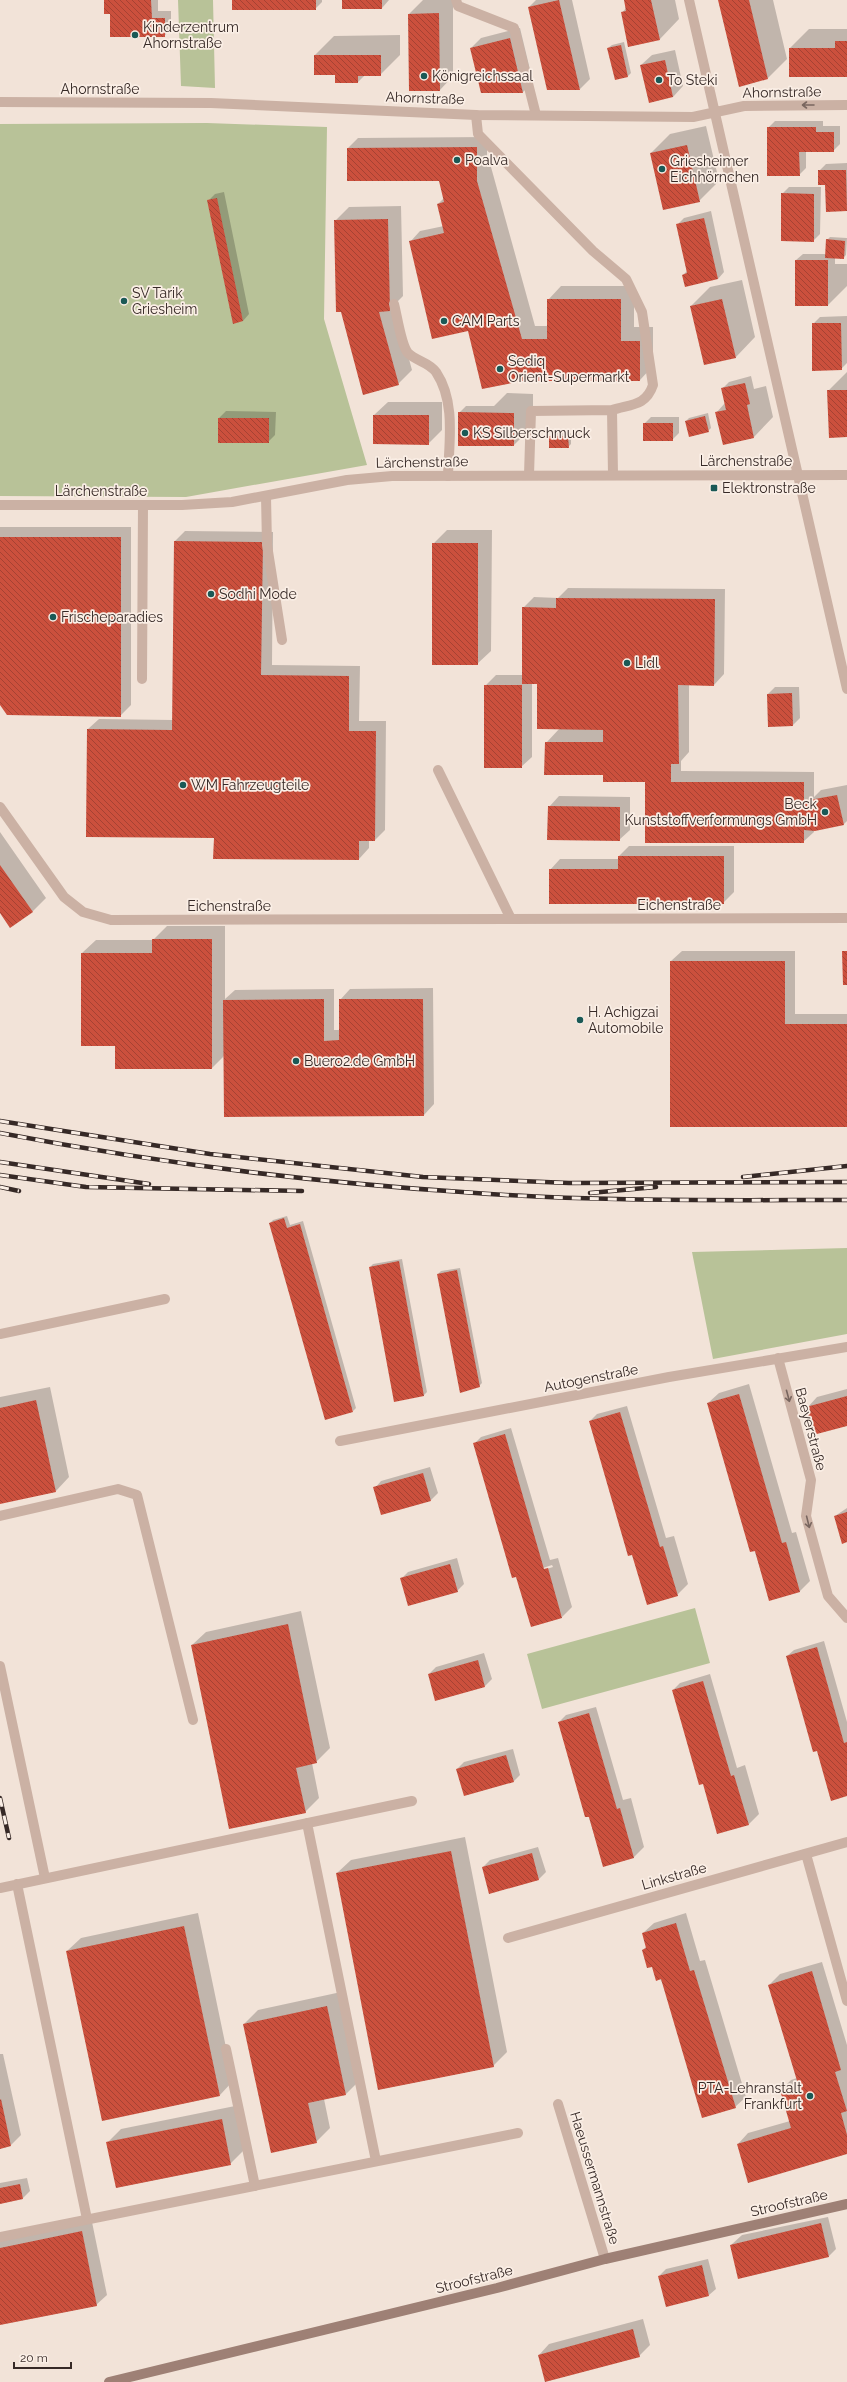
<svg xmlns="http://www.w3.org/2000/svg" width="847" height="2382" font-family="Raleway,sans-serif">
	<defs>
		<pattern id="building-back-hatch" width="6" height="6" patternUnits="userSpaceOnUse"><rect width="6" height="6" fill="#cb503d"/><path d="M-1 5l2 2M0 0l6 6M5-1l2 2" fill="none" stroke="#a64233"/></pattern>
	</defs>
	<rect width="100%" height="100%" fill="#f2e3d8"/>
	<path fill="#b8c298" d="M178,0H213L215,88L181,86Z
		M207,123L327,127L324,319L367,465L186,497L0,496V124Z
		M847,1248V1334L713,1359L692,1252Z
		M695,1608L710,1663L542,1709L527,1654Z"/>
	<path fill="#0003" fill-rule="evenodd" d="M107,0H158V11H171V29L164,36L111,13Z
		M233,0H322V2L315,9Z
		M343,0H389L382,8Z
		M423,0H453V76L440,90L409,14Z
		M536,0H572L590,79L580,89L529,7Z
		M625,0H675L679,19L660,39L629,46L622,13L626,8Z
		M719,0H773L787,59L768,78Z
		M520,28L533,82L523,92H482L471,48L481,38Z
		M809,29H847V77L790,48Z
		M400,35V55L380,75H365L358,82H336V74L315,55L334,36Z
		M624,42L631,73L628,76L608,48L612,45Z
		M675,50L683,86L673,97L641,65L652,55Z
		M775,121H823V126H840V144L833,151H806V168L799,175L768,128Z
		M706,126L719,181L699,201L651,153L670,134Z
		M487,137V167H491L535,326H548V300L561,286H634V327H653V366L640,380L469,329L410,242L420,231L444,226L438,204L444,198L440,180L348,148L358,138Z
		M847,163V210L827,211L826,184L819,171L826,164Z
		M789,187H821L820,234L813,241L782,194Z
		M224,192L249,314L243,321L208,201L215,194Z
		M401,206L403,296L394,305L412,370L398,384L335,221L349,207Z
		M711,211L724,272L718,279L683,275L687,271L677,225L684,218Z
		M830,237L847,238L846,255L843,258H835V264H847V286L828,305L796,260L803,254H826L827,240Z
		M742,280L755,337L736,357L691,306L710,287Z
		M847,316V363L841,369L813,324L820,317Z
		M847,372V436L828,391Z
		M751,376L754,389L766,386L773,417L754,437L724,444L716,413L725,403L722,389L729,382Z
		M507,393L533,394V426L513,446L459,413L466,406H494Z
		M388,402H442V430L428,444L374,415Z
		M226,411L276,412L275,435L268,442H219V418Z
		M708,413L711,428L708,431L686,421L689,418Z
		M651,417H679V433L672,440L644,424Z
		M553,433H571V444L568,447L550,436Z
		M0,527H131V705L120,716L0,703Z
		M447,530H492L491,651L477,664L433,544Z
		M185,531L273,532L272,665L360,666L359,721H386L385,830L375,840H369V848L359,859L215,837L88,729L99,719L173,720L175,541Z
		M568,588L725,589L724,674L714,685L689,684V752L681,761V771L814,772V797L821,790L847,785V821L843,825L814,829V832L803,842L646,781L604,774L546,743L560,728L539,683H532V757L521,767L485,686L496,675H523V608L534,597L558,598Z
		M775,687H799L800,718L793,725L768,694Z
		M559,796L630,797V830L619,840L549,807Z
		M0,832L46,898L32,912H0Z
		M629,846H734V892L723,903L550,870L560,859H619V856Z
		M167,926H225V999L235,990L334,989V1030H340V1000L350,989L433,988L434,1104L424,1115L225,1055L212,1068L116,1045L82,953L96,940H153Z
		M682,951H795V1014H847V1126L671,961Z
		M287,1216L290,1225L303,1221L356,1408L353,1411L270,1223L273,1220Z
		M402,1259L427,1392L424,1395L395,1401L370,1267L373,1264Z
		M460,1268L482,1383L479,1386L438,1274L441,1271Z
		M749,1384L792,1533L796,1532L810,1581L800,1591L770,1600L708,1403L719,1393Z
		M50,1387L69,1477L56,1491L0,1503V1397Z
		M847,1389V1425L807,1408L817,1397Z
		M627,1406L666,1538L674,1536L688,1584L677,1595L590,1421L597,1414Z
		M511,1428L550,1560L558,1558L572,1607L562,1617L474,1444L481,1437ZM552,1565L553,1567L540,1571L543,1568Z
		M430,1467L438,1493L431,1500L375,1488L381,1481Z
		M847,1508V1541L835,1516Z
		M457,1558L464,1584L457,1591L401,1579L408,1572Z
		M301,1611L330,1748L316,1762L312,1763L319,1798L305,1812L192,1645L206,1632Z
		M824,1641L847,1722V1795L787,1656L794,1650Z
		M484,1653L492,1679L485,1686L436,1700L429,1674L436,1667Z
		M710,1674L737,1768L745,1765L759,1814L748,1825L704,1784L673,1690L680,1683Z
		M596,1707L623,1800L631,1798L644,1847L634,1857L604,1866L559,1722L566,1715Z
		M513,1749L520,1775L513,1782L457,1769L464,1762Z
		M465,1837L507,2052L493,2066L337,1873L351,1860Z
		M538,1847L546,1872L539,1879L490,1893L483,1867L490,1860Z
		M198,1913L233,2081L220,2095L67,1951L81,1938Z
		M686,1913L700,1961L705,1960L746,2097L735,2107L643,1950L647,1946L643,1933L654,1923Z
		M822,1962L847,2045V2153L738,2144L748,2133L790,2121L781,2090L791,2080L797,2078L769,1985L780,1974Z
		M341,1992L360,2080L346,2094L324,2099L330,2128L316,2142L244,2024L258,2010Z
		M0,2054H3L21,2135L10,2146L0,2148Z
		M235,2106L244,2150L230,2164L107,2143L121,2129Z
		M27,2178L30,2191L23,2198L0,2203V2183Z
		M828,2217L836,2249L829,2256L731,2245L742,2235Z
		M92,2222L107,2295L96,2305L0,2324V2240Z
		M708,2259L716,2289L709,2295L659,2276L666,2269Z
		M643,2319L650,2345L639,2356L539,2355L549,2344Z"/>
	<path fill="url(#building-back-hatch)" d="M104,0H151L152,18H165V37H110V14H104Z
		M232,0H316V10H232Z
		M342,0H382V9H342Z
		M559,0L580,90H547L528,7Z
		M624,0H651L660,40L628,47L621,12L626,11Z
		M718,0H749L768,79L739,87Z
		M439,13L440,91H409L408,14Z
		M510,38L523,93H481L470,48Z
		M835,41H847V77H789V48H835Z
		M621,45L628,77L615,80L607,48Z
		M314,55H381V76H358V83H335V75H314Z
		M665,60L673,97L649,103L640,65Z
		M767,127H816V132H834V152H799L800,176H767Z
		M687,145L700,202L663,210L650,153Z
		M477,147V181L522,339H547V299H621V341H640V381H522L482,389L468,331L432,339L409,241L444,233L437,204L444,202L439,181H347V148Z
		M818,170H846L847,211L826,212L825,185H818Z
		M781,193L814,194V242L781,241Z
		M217,198L243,321L233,324L207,200Z
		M704,218L718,279L685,287L682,275L687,273L676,224Z
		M388,219L390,311L379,312L399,385L363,395L341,312H336L334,220Z
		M826,239L845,241L844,259L825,258Z
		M795,260H828V306H795Z
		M722,299L736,358L704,365L690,306Z
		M812,323H841L842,370L812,371Z
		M745,383L750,404L747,405L754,438L723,445L715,412L726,410L721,388Z
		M827,390H847V437L829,438Z
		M458,412L514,413V446H458Z
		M373,415H429V445L373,444Z
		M705,416L709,432L689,437L685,421Z
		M218,418H269V443H218Z
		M643,423H673V441H643Z
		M549,436H568L569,448H549Z
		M0,537H121V717L7,715L0,705Z
		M174,541L263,542L261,675L349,676V731H376L375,841H359V860L213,859L214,838L86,837L87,729L172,730Z
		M432,543H478V665H432Z
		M556,598L715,599L714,686L678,685L679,764H671V782H804V801L837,795L844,825L815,831L804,830V843H645V782H603V775H544L545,742H603V730L537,729V684H522V607L556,608Z
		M484,685H522V768H484Z
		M792,693L793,726L768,727L767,694Z
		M548,806L620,807V841L547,840Z
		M618,856H724V904H549V869H618Z
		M0,865L33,912L10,928L0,913Z
		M152,939H212V1069H115V1046H81V953H152Z
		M842,951H847V985H843Z
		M670,961H785V1024H847V1127H670Z
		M324,999V1041L339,1040V999H423L424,1116L224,1117L223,1000Z
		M284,1218L287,1228L300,1224L353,1412L325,1420L269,1223Z
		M399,1261L424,1396L394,1402L369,1267Z
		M457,1270L480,1387L460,1393L437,1274Z
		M739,1394L782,1543L786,1542L800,1592L769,1601L755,1551L750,1552L707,1403Z
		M847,1396V1426L813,1435L806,1407Z
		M36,1400L56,1492L0,1504V1408Z
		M620,1412L660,1547L663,1546L678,1596L647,1605L632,1555L628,1556L589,1421Z
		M505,1434L544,1569L548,1568L562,1618L531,1627L516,1577L512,1578L473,1443Z
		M423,1473L431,1501L381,1515L373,1487Z
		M847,1512V1542L842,1544L834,1516Z
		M450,1564L458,1592L408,1606L400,1578Z
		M288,1624L317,1763L296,1768L306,1813L229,1829L191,1645Z
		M817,1647L844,1743L847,1742V1796L831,1801L817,1751L813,1752L786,1656Z
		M478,1660L485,1687L435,1701L428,1674Z
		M703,1681L731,1776L734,1775L749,1825L717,1834L703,1784L699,1785L672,1690Z
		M589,1713L617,1809L620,1808L634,1858L603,1867L589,1817H585L558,1722Z
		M506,1755L514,1782L464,1796L456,1769Z
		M451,1851L494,2067L378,2090L336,1873Z
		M532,1853L539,1880L489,1894L482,1867Z
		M676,1923L690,1971L694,1970L736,2108L702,2118L661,1979L656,1981L652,1967L647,1968L642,1950L646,1948L642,1933Z
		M184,1926L220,2096L102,2121L66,1951Z
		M812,1971L841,2070L835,2072L847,2111L841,2113L847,2135V2154L748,2183L737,2144L791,2128L780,2090L798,2084L768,1985Z
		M327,2006L346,2095L308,2103L317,2143L271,2153L243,2024Z
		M1,2099L11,2146L0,2149V2100Z
		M222,2119L231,2165L116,2188L106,2142Z
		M20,2184L23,2199L0,2204V2188Z
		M821,2223L829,2257L738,2279L730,2245Z
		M82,2231L97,2306L0,2325V2248Z
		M702,2265L709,2296L666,2307L658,2276Z
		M633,2329L640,2357L545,2382L538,2355Z"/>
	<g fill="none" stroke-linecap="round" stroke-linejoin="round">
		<path stroke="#cbb1a4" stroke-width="10" d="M456,0L458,6L514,28L536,115
			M476,115L478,134L593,251L626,279L642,312L653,385C646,406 631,404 612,410L613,475
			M394,304C397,315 401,345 408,353C416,361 429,362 436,372C456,402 449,442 448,476
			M529,475L531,411L612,410
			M266,496L267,545L282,640
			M142,679L143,505
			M0,1334L165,1299
			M0,1516L118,1489L137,1495L193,1720
			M0,1666L45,1878
			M307,1823L376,2161
			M17,1884L87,2219
			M0,1888L412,1801
			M226,2049L255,2186
			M0,2237L518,2133"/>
		<path stroke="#cbb1a4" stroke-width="10" d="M689,0L847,689
			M0,102L211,103L476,115L693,117L744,106L847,105
			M0,505H182L232,502L347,480L392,476L847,475
			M438,770L511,919
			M0,807L64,897L83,912L111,920L847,918
			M778,1358L811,1480L806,1516L828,1596L847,1618
			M340,1441L669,1377L847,1347
			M806,1854L847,2001
			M508,1938L847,1842
			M558,2104L605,2259"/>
		<path stroke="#9e8075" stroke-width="10" d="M109,2382L497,2288L605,2259L847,2204"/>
		<defs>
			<path id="rail" d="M0,1121L210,1154L423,1177L569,1183L847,1182
				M0,1133C152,1162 308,1182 462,1192C590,1202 719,1200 847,1200
				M0,1162L149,1184
				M0,1175L86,1187L302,1191
				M743,1177L847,1166
				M0,1187L19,1191
				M590,1193L656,1187
				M0,1798L9,1838"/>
		</defs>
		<use href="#rail" stroke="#362926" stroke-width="4.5"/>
		<use href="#rail" stroke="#faeee5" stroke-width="3" stroke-dasharray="9" stroke-linecap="butt"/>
	</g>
	<defs><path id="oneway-shaft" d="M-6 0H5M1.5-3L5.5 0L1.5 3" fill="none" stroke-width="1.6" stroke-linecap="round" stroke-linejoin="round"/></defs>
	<g stroke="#79665f">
		<use href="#oneway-shaft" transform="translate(808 105) rotate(180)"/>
		<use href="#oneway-shaft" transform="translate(788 1396) rotate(75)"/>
		<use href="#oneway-shaft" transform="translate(808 1522) rotate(76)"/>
	</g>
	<g fill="#1a5956" stroke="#faeee5" stroke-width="1.5">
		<circle cx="135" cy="35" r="4"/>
		<circle cx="424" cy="76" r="4"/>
		<circle cx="659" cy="80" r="4"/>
		<circle cx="457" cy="160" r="4"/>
		<circle cx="662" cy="169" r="4"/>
		<circle cx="124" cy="301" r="4"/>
		<circle cx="444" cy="321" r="4"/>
		<circle cx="500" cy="369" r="4"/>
		<circle cx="465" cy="433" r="4"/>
		<rect x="710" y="484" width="8" height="8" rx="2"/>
		<circle cx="211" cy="594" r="4"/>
		<circle cx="53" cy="617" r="4"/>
		<circle cx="627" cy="663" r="4"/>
		<circle cx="183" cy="785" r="4"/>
		<circle cx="825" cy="812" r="4"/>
		<circle cx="580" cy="1020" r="4"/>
		<circle cx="296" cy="1061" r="4"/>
		<circle cx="810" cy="2096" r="4"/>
	</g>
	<g text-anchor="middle" stroke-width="3.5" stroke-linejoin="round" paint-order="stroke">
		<g font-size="14" fill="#362926" stroke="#faeee5" text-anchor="start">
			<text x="143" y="32">Kinderzentrum<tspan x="143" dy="16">Ahornstraße</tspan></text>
			<text x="432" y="81">Königreichssaal</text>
			<text x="667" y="85">To Steki</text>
			<text x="465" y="165">Poalva</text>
			<text x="670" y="166">Griesheimer<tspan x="670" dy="16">Eichhörnchen</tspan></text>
			<text x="132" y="298">SV Tarik<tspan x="132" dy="16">Griesheim</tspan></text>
			<text x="452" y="326">CAM Parts</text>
			<text x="508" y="366">Sediq<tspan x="508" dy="16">Orient-Supermarkt</tspan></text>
			<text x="473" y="438">KS Silberschmuck</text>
			<text x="722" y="493">Elektronstraße</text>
			<text x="219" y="599">Sodhi Mode</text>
			<text x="61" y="622">Frischeparadies</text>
			<text x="635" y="668">Lidl</text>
			<text x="191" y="790">WM Fahrzeugteile</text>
			<text x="817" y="809" text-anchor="end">Beck<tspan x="817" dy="16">Kunststoffverformungs GmbH</tspan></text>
			<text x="588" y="1017">H. Achigzai<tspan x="588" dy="16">Automobile</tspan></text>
			<text x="304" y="1066">Buero2.de GmbH</text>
			<text x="802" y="2093" text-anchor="end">PTA-Lehranstalt<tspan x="802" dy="16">Frankfurt</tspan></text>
		</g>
		<g font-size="14" fill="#362926" stroke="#faeee5">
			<text x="100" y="94">Ahornstraße</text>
			<text transform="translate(782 92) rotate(-1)" y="5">Ahornstraße</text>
			<text transform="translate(425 98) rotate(2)" y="5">Ahornstraße</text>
			<text x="746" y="466">Lärchenstraße</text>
			<text transform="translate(422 462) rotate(-1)" y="5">Lärchenstraße</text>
			<text x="101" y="496">Lärchenstraße</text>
			<text x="679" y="910">Eichenstraße</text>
			<text x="229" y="911">Eichenstraße</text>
			<text transform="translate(591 1378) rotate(-11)" y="5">Autogenstraße</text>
			<text transform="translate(811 1429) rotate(75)" y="5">Baeyerstraße</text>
			<text transform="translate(674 1876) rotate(-16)" y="5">Linkstraße</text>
			<text transform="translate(595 2178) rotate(73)" y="5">Haeussermannstraße</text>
			<text transform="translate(789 2203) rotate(-13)" y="5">Stroofstraße</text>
			<text transform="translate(474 2279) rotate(-14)" y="5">Stroofstraße</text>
		</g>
	</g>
	<path d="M14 2362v6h57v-6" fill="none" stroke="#362926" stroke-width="2"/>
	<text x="20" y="2362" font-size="12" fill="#362926" stroke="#faeee5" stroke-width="3" paint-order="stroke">20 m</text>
</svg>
